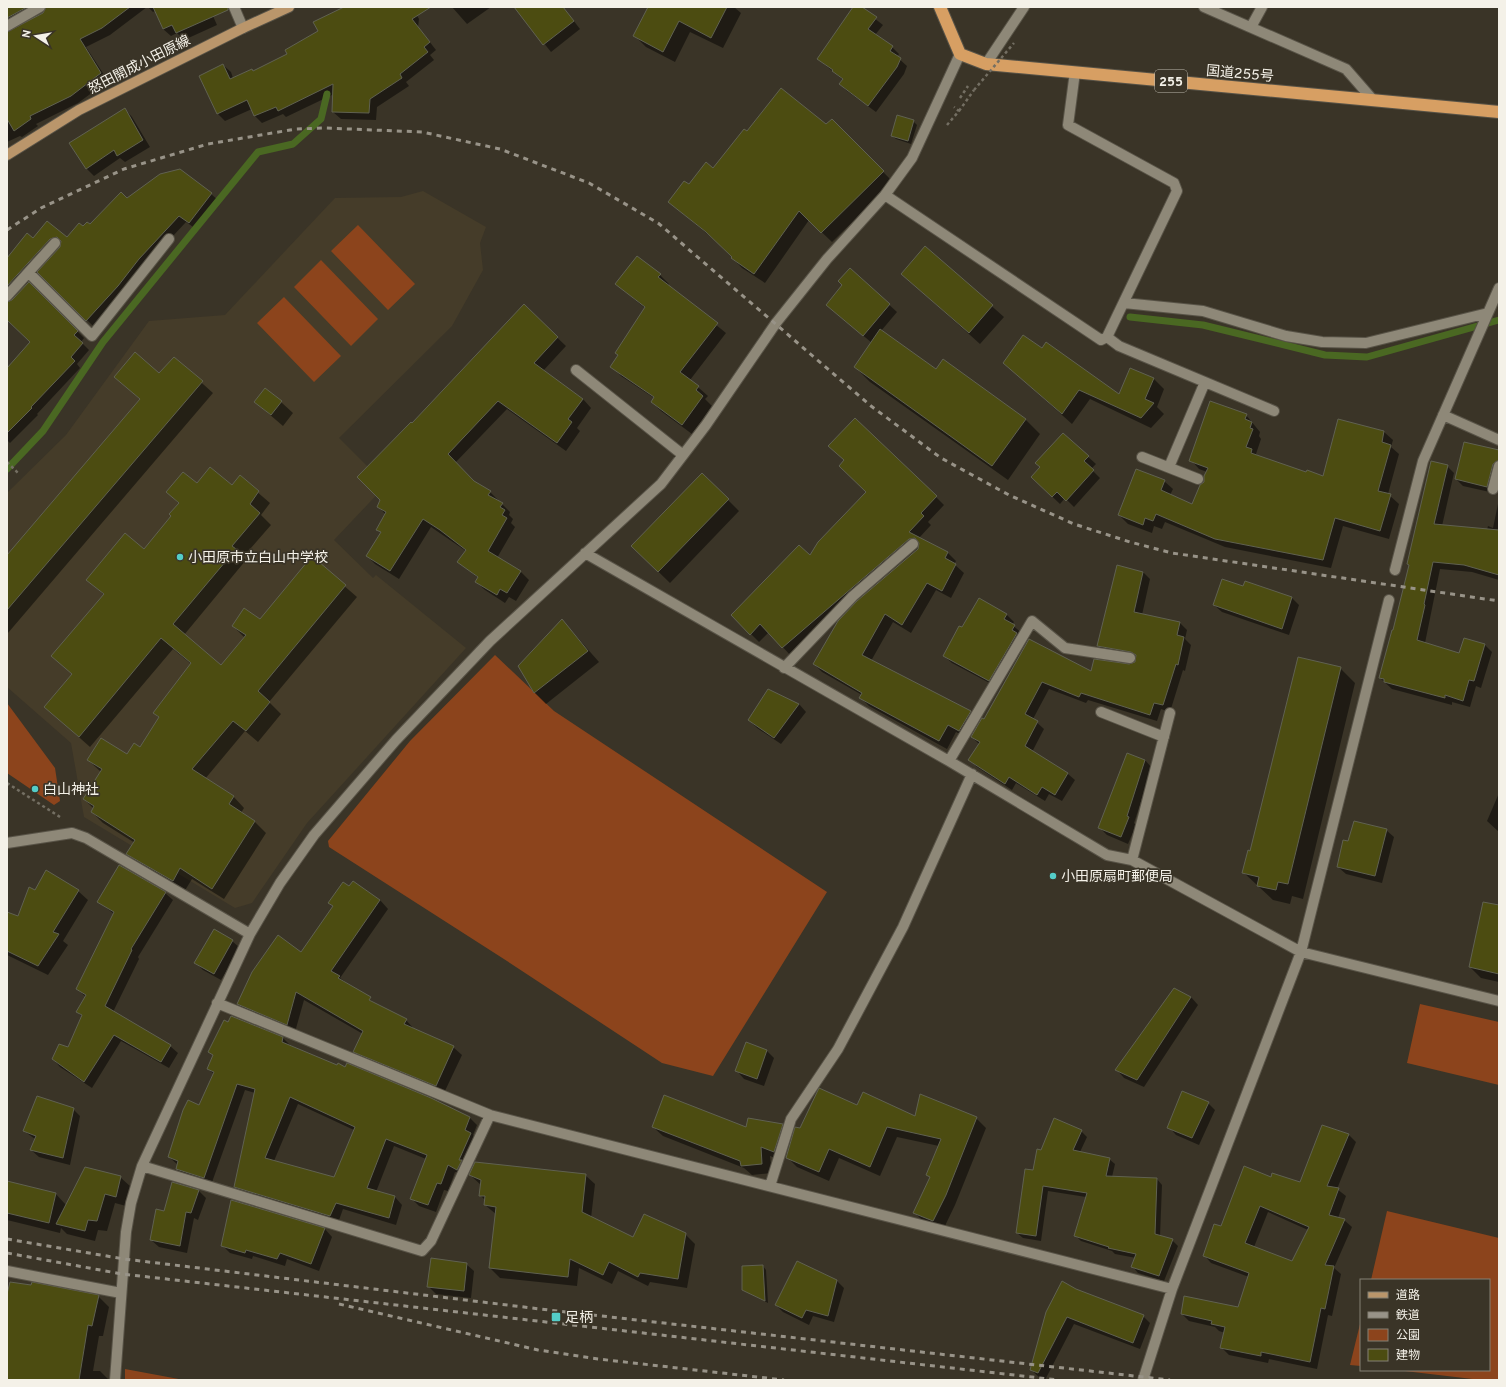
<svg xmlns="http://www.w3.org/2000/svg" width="1506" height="1387" font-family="Overpass,'Noto Sans JP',sans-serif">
	<rect width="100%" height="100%" fill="#3a3427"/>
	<path fill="#453c29" d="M423,191L486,227L480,243L483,270L452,326L339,438L386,485L334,540L373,578L376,575L466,648L307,823L252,903L235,908L84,817L71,743L7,687V493L66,435L149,321L225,315L335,198L401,197Z"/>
	<path fill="#8c441c" d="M358,225L415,284L388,310L331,251Z
		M321,260L378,319L351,346L294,287Z
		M284,297L341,356L314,382L257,323Z
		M495,655L554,711L827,892L713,1076L662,1063L507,961L329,847L328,841L410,741Z
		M7,703L55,768L60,801L54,805L7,773Z
		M1420,1004L1499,1022V1085L1407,1063Z
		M1387,1211L1499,1238V1380H1481L1396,1370H1489V1280H1371Z
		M1361,1320V1366L1350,1365Z
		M125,1369L184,1380H125Z"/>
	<path fill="#0007" fill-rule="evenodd" d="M7,7H147L110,35L86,47L108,81L78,103L36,124L38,126L22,137L20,136L7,142ZM47,8L44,13L8,33L11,28Z
		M148,7H209L217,25L184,40L177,33L171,36L163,29L155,11L153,12Z
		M359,7H412L419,19L418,27L436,50L430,55L434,60L406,82L409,86L377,107L376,120L341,119L333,112L334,94L286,117L283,114L262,123L255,116L252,109L225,121L218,114L200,76L223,65L231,72L233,78L253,72L288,54Z
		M452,7H491L467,24Z
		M515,7H563L580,29L551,52Z
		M649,7H734L741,13L723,48L690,32L675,62L646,47L635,36Z
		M854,7H860L883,25L875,35L892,47L899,54L897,57L907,66L904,74L876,112L847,91L840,84L843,80L818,59Z
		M125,109L132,117L150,147L125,162L120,158L94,176L87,169L70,144Z
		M832,120L893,182L832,242L809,220L765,283L742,268L717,242L669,202L713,169L747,132L826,126Z
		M913,121L917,125L911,144L896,139L892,136Z
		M211,194L218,200L196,229L186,222L146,265L94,327L39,272L61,248L62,244L57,245L7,302V260L33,240L47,222L67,238L90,225L127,199Z
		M925,247L1004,317L980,344L902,274Z
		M850,269L897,312L881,331L936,370L1025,419L1040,434L1008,480L870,382L855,367L872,343L835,312Z
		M660,275L669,284L668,286L726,333L690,380L708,396L705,399L712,406L692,434L661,411L652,402L654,398L621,376L612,366L646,309L616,284Z
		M29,283L84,338L81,342L89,350L77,364L80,368L37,414L38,415L10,443L7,440V370L32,343L7,320V303H10Z
		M524,306L566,346L543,371L583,399L591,408L577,428L580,431L566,451L507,409L455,463L474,482L490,492L510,512L509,515L513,519L511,523L515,527L497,558L520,571L529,580L516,601L509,597L505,603L485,590L476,582L478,578L459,562L466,551L431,527L399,579L375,564L367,556L381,533L377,529L386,515L378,506L412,424Z
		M1042,349L1119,395L1154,379L1164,389L1157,407L1164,414L1151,428L1090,399L1072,424L1004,363Z
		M174,358L213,393L8,633L7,557L141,400L115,377L159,375Z
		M255,402H281L293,413L283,426Z
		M1246,415L1260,432L1259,436L1261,439L1256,454L1259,457L1307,474L1324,477L1339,420L1384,432L1393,440L1391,447L1399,454L1388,494L1399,504L1389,539L1343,526L1331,568L1225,547L1165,522L1162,529L1154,526L1152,533L1128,524L1119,515L1164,481L1173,489L1170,495L1193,505L1205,482L1207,472L1199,469L1191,460Z
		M1063,434L1096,464L1091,469L1100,478L1074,507L1065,498L1060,504L1040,485Z
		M1499,451V476L1494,493L1463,486L1456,479Z
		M1447,466L1454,473L1442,526L1487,530L1488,526L1493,528L1499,499V580L1472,572L1440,569L1425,643L1460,655L1465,639L1485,645L1492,652L1481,688L1476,686L1470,707L1452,702V705L1392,689L1380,678L1394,631L1410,566L1408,564Z
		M702,474L739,511L670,583L632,546Z
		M240,477L270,503L261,515L271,525L243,557L246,560L184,635L221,667L244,637L233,626L260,620L312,558L357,597L269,702L281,714L258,742L245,731L205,779L233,796L244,808L241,813L255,822L266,833L224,899L192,879L184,892L139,865L128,854L135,843L103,823L92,812L94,809L84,799L101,772L88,760L127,756L140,749L159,718L154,713L191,664L173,649L90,747L45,707L72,674L53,656L104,595L88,580L144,550L173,516L179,504L168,492L197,484L232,487Z
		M936,497L944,505L928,522L931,525L919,538L948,553L956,561L954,564L964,573L951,598L936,590L911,633L893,622L871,661L970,712L978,721L968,738L956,732L947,749L869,706L861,698L862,695L822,672L814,664L920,546L870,586L791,656L769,632L759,642L732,615L810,556Z
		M1143,572L1150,579L1142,615L1180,623L1187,630L1185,639L1191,645L1185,671L1183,670L1170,712L1161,709L1157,721L1088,700L1086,703L1049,689L1033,719L1044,729L1032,752L1068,774L1075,780L1062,801L1049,794L1045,801L1016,783L1012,790L977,767L970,760L979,744L972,737L984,720L1029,640L1092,673L1136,663L1137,658L1105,653L1098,646Z
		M1246,582L1292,598L1299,605L1289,635L1222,612L1214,605L1244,588Z
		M979,599L1007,615L1014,622L1012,625L1022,633L997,687L952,663L944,656Z
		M562,620L599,662L546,704L534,692Z
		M1340,668L1355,683L1303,899L1292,896L1290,904L1273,900L1243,872L1251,852Z
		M799,704L806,712L781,744L757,728L749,720Z
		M1128,754L1145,760L1152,768L1134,823L1136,825L1128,844L1107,835L1100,828Z
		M1499,793V832L1487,821Z
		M1386,830L1394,837L1382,883L1346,874L1338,867L1349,842Z
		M353,882L380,900L388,909L340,978L377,1005L406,1020L414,1029L453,1047L462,1055L444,1093L362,1060L354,1051L363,1034L304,1000L295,1032L246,1012L238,1004L301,953L334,907L329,903L350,887Z
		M36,891H78L88,900L63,941L68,945L48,975L7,955V913L19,918Z
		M165,893L173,900L138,957L139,959L113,1012L170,1046L178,1053L169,1068L121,1041L92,1088L60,1067L53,1059L68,1049L82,1017L77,1011L86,997L77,989L114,914L98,901Z
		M1499,906V982L1481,978L1470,967Z
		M232,941L240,948L221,980L203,970L196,963Z
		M1174,989L1191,997L1198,1005L1144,1087L1124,1078L1117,1070Z
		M283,1038L290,1045L338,1067L430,1099L470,1118L477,1125L473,1135L478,1141L465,1176L455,1172L448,1191L444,1190L436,1212L419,1206L411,1198L426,1159L394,1146L376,1192L395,1197L402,1205L396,1225L343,1209L338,1223L242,1194L235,1187L255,1093L245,1090L211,1185L184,1176L177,1169L178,1165L169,1157L200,1106L214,1074L208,1069L214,1056L210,1052ZM298,1104L354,1130L335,1179L274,1161Z
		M766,1050L774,1058L764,1086L744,1079L737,1071Z
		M1208,1103L1215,1110L1199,1145L1176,1135L1169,1127Z
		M858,1106L916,1118H976L986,1128L955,1205L943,1230L924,1222L914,1212L931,1178L928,1175L939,1146L897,1137L880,1176L839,1158L829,1181L797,1167L787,1157L801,1129Z
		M73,1109L80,1116L70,1165L39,1157L31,1150L35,1139L24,1131Z
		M782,1125L792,1135L783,1161L770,1156L772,1173L752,1175L744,1168L663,1136L653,1127L747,1128Z
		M1322,1126L1349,1135L1356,1142L1337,1189L1346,1196L1338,1218L1344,1220L1352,1227L1334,1268L1341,1274L1332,1316L1328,1315L1317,1369L1269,1359L1268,1363L1229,1355L1222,1348L1225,1333L1219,1331L1215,1327L1189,1321L1182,1314L1239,1308L1249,1277L1211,1263L1204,1255L1222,1228L1272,1179L1301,1183ZM1268,1212L1308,1230L1293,1262L1254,1247Z
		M1081,1131L1087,1137L1080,1152L1109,1159L1115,1164L1112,1177L1157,1179L1162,1185L1160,1237L1172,1240L1178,1246L1164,1281L1138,1273L1133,1267L1136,1258L1115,1254L1112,1251L1081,1241L1075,1235L1086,1197L1048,1191L1041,1241L1023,1238L1017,1233L1034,1171L1042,1151Z
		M470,1175H585L595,1184L591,1218L633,1238L685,1234L695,1244L687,1288L650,1282L648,1286L618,1271L612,1284L579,1268L577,1286L500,1278L490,1268L497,1215L485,1205V1200L480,1195L481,1185Z
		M120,1177L131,1187L126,1206L115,1203L107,1231L98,1230L95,1241L67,1234L61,1228L60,1233L7,1220V1182L55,1193L66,1205Z
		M199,1191L206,1198L198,1220L194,1218L187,1253L159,1247L151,1240L165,1213Z
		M232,1201L325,1229L332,1237L319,1271L287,1259L285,1266L253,1256L252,1259L230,1253L223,1246Z
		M797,1262L837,1281L844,1288L834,1322L813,1316L809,1325L783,1312L776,1305Z
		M466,1264L474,1271L471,1298L436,1294L428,1286Z
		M763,1266L766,1270L768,1303L743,1289Z
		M1076,1290L1143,1316L1150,1323L1140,1349L1074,1324L1045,1380L1039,1377L1031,1370Z
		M7,1293L98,1296L109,1307L103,1336H99L93,1371H100L109,1380H7Z"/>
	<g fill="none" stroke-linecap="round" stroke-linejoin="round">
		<path stroke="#4a6822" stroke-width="7" d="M1130,317L1203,325L1325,355L1367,357L1499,320
			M7,469L43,431L103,342L258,152L293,144L321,119L327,94"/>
	</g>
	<path fill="#4c4c11" stroke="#606151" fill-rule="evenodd" d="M7,7H27L7,18Z
		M46,7H130L102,28L80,39L101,73L71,96L30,116L31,119L14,131L7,119V32L43,13Z
		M153,7H228V10L176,33L172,25L163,29Z
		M344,7H431L412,19L430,42L424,47L428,52L400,74L402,78L370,99L369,113L332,112L333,84L278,111L276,107L254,116L247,100L217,114L199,76L223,64L230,79L252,69L253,71L287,54L285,50L318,31L313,22Z
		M514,7H563L574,21L543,45Z
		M648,7H727L711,38L679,21L663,52L633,36Z
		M853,7H862L877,17L868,29L893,46L890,51L901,58L897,67L868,106L839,84L843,79L832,71L833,70L817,59Z
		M781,88L826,124L832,119L884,171L821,233L799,211L754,274L731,258L732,257L706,232L668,202L684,181L689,184L706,162L713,168L744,129L747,131Z
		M125,108L143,140L117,156L114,150L86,169L69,143Z
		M897,115L914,120L908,141L891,136Z
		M180,169L212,193L189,223L179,216L139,259L118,286L86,321L37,272L60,247L61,241L57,237L50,239L7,286V258L27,233L33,238L47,221L67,237L79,223L83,226L87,222L90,224L121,192L127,198L160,174Z
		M925,246L993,305L969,333L901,274Z
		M637,256L661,274L658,277L718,323L680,372L699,386L696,390L703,396L682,425L651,402L654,397L610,367L618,355L615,353L645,307L615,284Z
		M850,268L890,304L863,336L826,305L842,285L838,281Z
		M29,282L78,331L74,335L83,343L71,357L75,361L31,407L32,408L7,433V368L30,342L7,320V302L12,300Z
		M524,304L558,337L534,363L583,399L568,419L572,422L557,443L498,401L448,454L474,481L491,491L488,495L503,503L500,507L505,510L502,515L507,518L488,551L521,571L507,593L500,589L497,595L475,582L478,577L457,562L466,550L440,530L423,519L390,571L366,556L381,532L376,530L386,512L377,507L380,500L357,477L411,422L412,423Z
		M880,329L936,369L943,359L1026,419L992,466L854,367Z
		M1023,335L1042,348L1046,342L1119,394L1130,368L1154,378L1145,399L1154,403L1141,418L1079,390L1062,414L1003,363Z
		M135,352L159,373L174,357L203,381L7,610V555L140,399L114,377Z
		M265,388L282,401L271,415L254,402Z
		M1210,401L1247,414L1245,419L1252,422L1250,428L1253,429L1246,447L1252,449L1251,453L1306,472L1307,470L1323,476L1338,419L1384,431L1382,442L1391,445L1378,491L1391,494L1380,531L1335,518L1323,560L1215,539L1156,514L1153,521L1145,518L1143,525L1118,515L1136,469L1165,480L1161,490L1192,504L1200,485L1204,482V476L1208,468L1189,461Z
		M855,418L937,496L921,513L924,516L909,532L948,552L945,558L956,564L942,591L927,583L902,625L885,614L862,655L971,711L959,731L948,725L939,741L859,698L862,693L813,664L838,621L857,601L918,549L919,543L915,538L909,539L782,648L760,624L750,635L731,615L799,545L810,555L818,542L866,492L839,466L844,460L828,446Z
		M1063,433L1089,456L1084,461L1094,470L1066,501L1057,492L1052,497L1031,477L1040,467L1035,463Z
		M1464,442L1499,450V460L1493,464L1487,487L1455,479Z
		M1431,461L1448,465L1434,524L1499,530V575L1464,565L1433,562L1424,604L1425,605L1417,640L1459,653L1464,638L1485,644L1474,681L1469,680L1463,701L1445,695V698L1384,682V679L1379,678L1392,630H1393L1409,565L1407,564Z
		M210,467L232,485L240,475L259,491L250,504L260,513L232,546L236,549L173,624L221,665L246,635L232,626L244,608L260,619L312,556L346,585L258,691L270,702L246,731L233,721L192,769L234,796L229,804L255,821L212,889L180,868L173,881L126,854L135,840L91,812L94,806L83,799L102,769L87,760L101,738L127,754L134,743L140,747L159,717L153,713L191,663L161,638L79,737L44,707L72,674L51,656L104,594L86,580L125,533L144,549L171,516L169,514L179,503L166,492L183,472L197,483Z
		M702,473L729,499L658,572L631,546Z
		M1117,565L1143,572L1134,612L1180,622L1177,635L1184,637L1178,665L1176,664L1163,705L1154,703L1150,715L1081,693L1079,697L1042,682L1025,714L1038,721L1025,746L1068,773L1055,795L1042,787L1037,795L1009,777L1005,784L968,760L980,742L971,737L982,718L984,719L1029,639L1091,671L1094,659L1129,664L1135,662L1136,655L1131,652L1097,646Z
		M1222,579L1243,586L1245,581L1292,597L1282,629L1213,605Z
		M979,598L1007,614L1004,619L1015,625L1012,630L1017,633L989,681L943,656L959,626L962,627Z
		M562,619L588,651L534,693L518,666Z
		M1298,657L1341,667L1288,884L1278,882L1276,890L1257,886L1259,877L1242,873L1248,850L1250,851Z
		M768,689L799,704L774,738L748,720Z
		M1127,753L1145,760L1127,816L1129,817L1121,837L1098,828Z
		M1354,821L1387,829L1375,876L1337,867L1343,840L1348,841Z
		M119,865L166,892L131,949L132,950L105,1006L171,1045L161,1062L114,1035L84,1082L52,1059L59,1044L68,1047L82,1015L76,1012L86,995L76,989L114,912L97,902Z
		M46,870L79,890L53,932L59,934L38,966L7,951V912L18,916L29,887L35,890Z
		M353,881L380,900L331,971L340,976L338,978L371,997L369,1000L407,1019L404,1024L454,1046L436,1086L353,1052L363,1031L296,992L287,1025L237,1004L252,972L278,935L301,952L333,906L328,903L343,882L349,886Z
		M1483,902L1499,905V974L1469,967Z
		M214,929L233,940L214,974L194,963Z
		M1174,988L1191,997L1137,1080L1115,1070Z
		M231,1016L283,1037L282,1042L337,1065L338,1063L345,1067L347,1063L431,1098L470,1117L465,1130L471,1133L459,1160H462L457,1170L448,1165L441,1184L437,1183L428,1205L410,1199L427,1155L386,1139L367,1188L395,1196L389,1218L336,1203L330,1216L234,1187L255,1089L237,1084L204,1178L176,1169L178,1161L168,1157L183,1110L188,1100L199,1105L214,1072L207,1069L213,1055L208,1052L224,1020L228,1022ZM290,1097L355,1127L334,1177L265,1158Z
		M746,1042L767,1050L757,1079L735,1071Z
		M819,1088L857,1105L863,1092L915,1116L920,1094L977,1117L946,1195L933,1221L913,1213L930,1177L926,1175L941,1139L887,1127L870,1167L829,1149L819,1172L786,1158L795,1127L800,1128Z
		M1182,1091L1209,1102L1192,1138L1167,1128Z
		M664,1095L746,1127L748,1118L783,1124L774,1152L761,1147L762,1164L741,1166L740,1161L652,1127Z
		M37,1096L74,1108L63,1158L30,1150L36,1136L23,1131Z
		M1054,1118L1082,1130L1073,1150L1110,1158L1106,1176L1157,1178L1155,1234L1173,1239L1159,1276L1131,1267L1136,1254L1108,1248L1109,1247L1074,1236L1087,1193L1043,1186L1036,1236L1016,1233L1025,1169L1033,1170L1037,1149L1041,1150Z
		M1322,1125L1349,1134L1327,1186L1339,1188L1329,1215L1345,1219L1325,1265L1334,1266L1325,1309L1321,1308L1310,1362L1261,1352V1356L1220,1348L1225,1327L1211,1324L1212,1321L1181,1314L1184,1296L1238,1307L1249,1273L1203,1256L1214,1224L1221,1226L1244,1166L1271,1177L1272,1173L1300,1182ZM1260,1206L1309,1227L1292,1261L1245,1243Z
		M475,1162L586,1174L582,1212L633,1237L644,1214L686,1233L678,1279L640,1273L638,1277L609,1262L603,1275L570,1259L568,1277L489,1268L496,1207L484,1205L485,1196H479L481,1180L469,1175Z
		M85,1167L121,1176L116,1197L105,1194L97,1221L88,1220L85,1231L56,1224Z
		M7,1181L56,1193L49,1223L7,1213Z
		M172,1182L199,1190L191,1213L186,1212L180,1246L150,1240L156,1209L164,1211Z
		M231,1200L325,1228L311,1264L280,1253L277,1259L246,1250L245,1253L221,1246Z
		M431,1258L467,1263L464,1291L427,1287Z
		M797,1261L837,1280L828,1316L806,1310L802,1318L775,1305Z
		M763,1265L765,1301L742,1290V1266Z
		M1062,1281L1076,1289L1144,1315L1133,1343L1067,1317L1038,1373L1030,1370L1046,1312Z
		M10,1282L31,1285L32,1282L99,1295L92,1326L88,1325L79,1380H7V1294Z"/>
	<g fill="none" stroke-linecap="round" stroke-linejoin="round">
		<defs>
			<path id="minor" d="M234,7L243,28
				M1204,7L1346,69L1373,100
				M7,26L40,7
				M1251,27L1262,7
				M986,64L1024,7
				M885,195L1101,340L1107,337L1177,191L1174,183L1068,125L1075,72
				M29,273L92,336L169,239
				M7,296L55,243
				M1124,303L1203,311L1286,336L1322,342L1366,343L1488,313
				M1107,337L1119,346L1274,411
				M576,370L683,455
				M1443,415L1499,440
				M1142,457L1198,479
				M1169,467L1205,382
				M1493,489L1499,466
				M585,553L949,761L1107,855L1132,860L1301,952L1499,1001
				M1395,570L1423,461L1499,288
				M784,668L853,596L913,544
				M1101,712L1164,737
				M949,761L1032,621L1065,648L1130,658
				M7,843L72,833L86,838L250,934
				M1132,860L1170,713
				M217,1003L490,1115L1172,1289
				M142,1166L422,1251L431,1241L490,1115
				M770,1186L791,1119L838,1049L903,927L972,774
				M7,1271L121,1293
				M115,1380L126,1232L131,1203L142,1166L250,934L280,883L314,835L396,740L490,641L661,484L706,425L776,323L827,259L885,195L912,158L960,54
				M1143,1380L1172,1289L1301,952L1389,600"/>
			<path id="major" d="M7,155L79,110L243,28L289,7"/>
			<path id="highway" d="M940,7L960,54L986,64L1499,112"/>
		</defs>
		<use href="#minor" stroke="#585347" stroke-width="12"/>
		<use href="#major" stroke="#585347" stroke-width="12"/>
		<use href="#highway" stroke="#585347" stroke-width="14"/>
		<path stroke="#746f63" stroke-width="2.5" stroke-dasharray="3 3" stroke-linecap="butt" d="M960,98L968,86
			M959,111L974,90
			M947,125L959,111L954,107
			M7,462L19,474
			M7,783L60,817"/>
		<use href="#minor" stroke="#8e8878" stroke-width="10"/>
		<use href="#major" stroke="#ba966b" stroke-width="10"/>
		<use href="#highway" stroke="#d79f63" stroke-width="12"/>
		<path stroke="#989388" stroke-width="3" stroke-dasharray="5 5" stroke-linecap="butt" d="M7,230L41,208L124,169L208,144L296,129L325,128L422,132L500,149L589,183L658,223L871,406L941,458L1009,495L1074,524L1130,542L1172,553L1499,601
			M7,1239L124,1259L557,1311L1170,1380
			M7,1253L122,1274L1058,1380
			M339,1304L538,1350L598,1359L784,1380"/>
		<path stroke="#746f63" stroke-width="2.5" stroke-dasharray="3 3" stroke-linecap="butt" d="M974,90L1014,43"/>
	</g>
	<g fill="#54cdc8" stroke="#3a3427" stroke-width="1.5">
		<circle cx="180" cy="557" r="4"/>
		<circle cx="35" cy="789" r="4"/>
		<circle cx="1053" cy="876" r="4"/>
		<rect x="551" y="1312" width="10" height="10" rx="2"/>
	</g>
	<g text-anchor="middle" stroke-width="3.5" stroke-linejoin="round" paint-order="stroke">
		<rect fill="#3a3427" stroke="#bcb8ae" stroke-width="1" x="1155" y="70" width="32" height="22" rx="3"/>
		<g font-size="13" font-weight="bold" fill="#f4f1e8">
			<text x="1171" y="86">255</text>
		</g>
		<g font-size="14" fill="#f4f1e8" stroke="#3a3427">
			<text transform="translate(139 64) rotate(-27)" y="5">怒田開成小田原線</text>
			<text transform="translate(1240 73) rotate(5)" y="5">国道255号</text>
		</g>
		<g font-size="14" fill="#f4f1e8" stroke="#3a3427" text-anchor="start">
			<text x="188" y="562">小田原市立白山中学校</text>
			<text x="43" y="794">白山神社</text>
			<text x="1061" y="881">小田原扇町郵便局</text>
			<text x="565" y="1322">足柄</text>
		</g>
	</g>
	<rect width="1506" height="1387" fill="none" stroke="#f4f1e8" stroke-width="16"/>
	<rect x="1360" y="1279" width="130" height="92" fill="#3a3427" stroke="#848074"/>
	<rect x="1368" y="1292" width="20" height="6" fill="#ba966b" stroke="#848074"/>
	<text x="1396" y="1299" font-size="12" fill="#f4f1e8">道路</text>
	<rect x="1368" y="1312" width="20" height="6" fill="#989388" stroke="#848074"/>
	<text x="1396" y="1319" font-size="12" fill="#f4f1e8">鉄道</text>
	<rect x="1368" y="1329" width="20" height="12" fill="#8c441c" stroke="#848074"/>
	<text x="1396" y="1339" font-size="12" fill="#f4f1e8">公園</text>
	<rect x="1368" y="1349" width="20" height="12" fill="#4c4c11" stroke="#848074"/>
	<text x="1396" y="1359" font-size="12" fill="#f4f1e8">建物</text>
	<g transform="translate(36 36) rotate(282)" stroke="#3a3427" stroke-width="3" paint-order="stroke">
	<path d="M0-3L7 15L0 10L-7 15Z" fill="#f4f1e8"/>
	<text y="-6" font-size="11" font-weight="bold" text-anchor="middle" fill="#f4f1e8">N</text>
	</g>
</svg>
